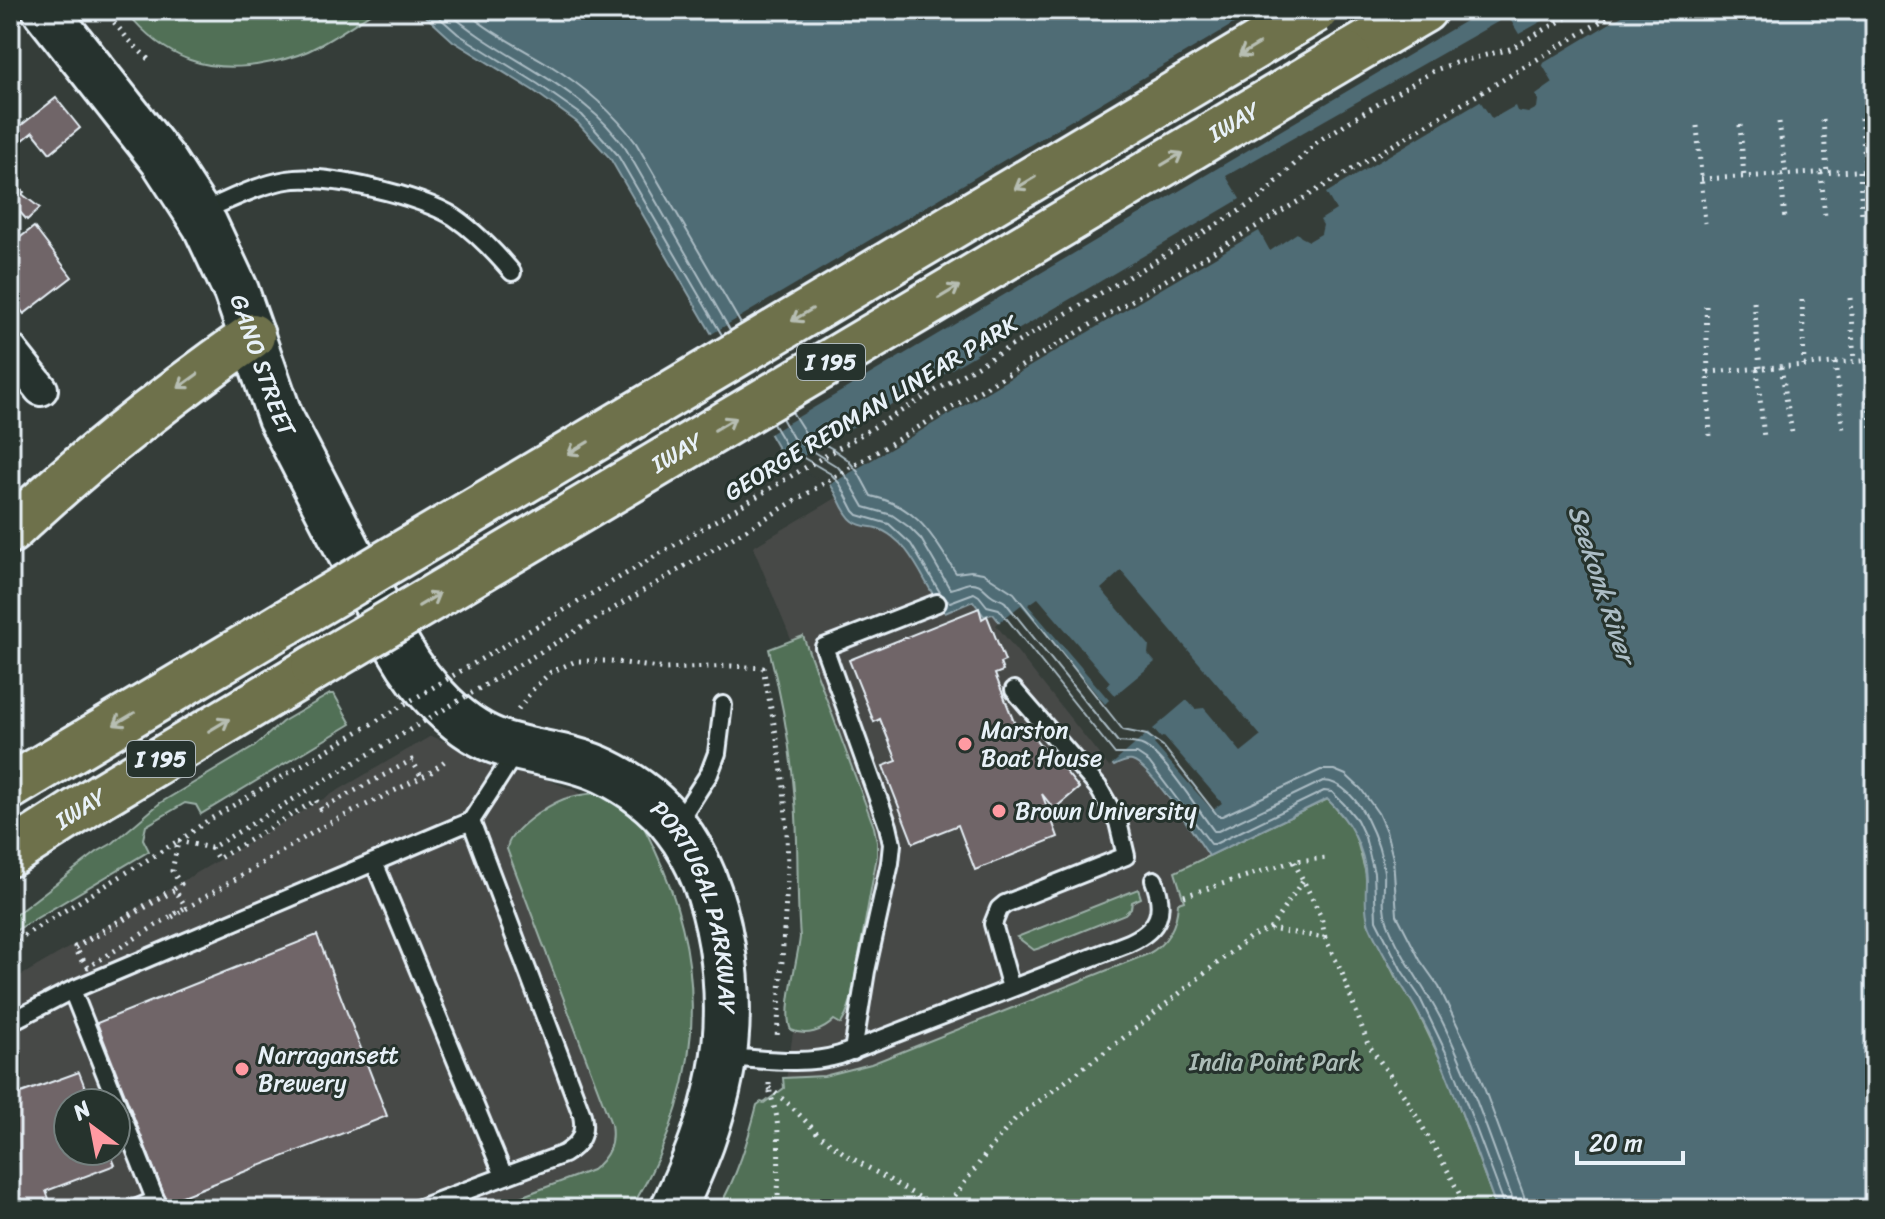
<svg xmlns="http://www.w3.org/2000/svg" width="1885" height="1219" font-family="Sriracha,sans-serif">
	<rect width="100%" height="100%" fill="#353d39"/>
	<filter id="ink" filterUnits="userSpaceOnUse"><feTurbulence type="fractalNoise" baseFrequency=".0125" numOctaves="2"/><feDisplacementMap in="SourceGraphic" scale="16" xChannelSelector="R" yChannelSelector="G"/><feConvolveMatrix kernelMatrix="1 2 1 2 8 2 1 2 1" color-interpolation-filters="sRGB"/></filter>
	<g filter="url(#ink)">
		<path fill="#474947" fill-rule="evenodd" d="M838,497L847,516L863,526L875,527L885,531L906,549L933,596L973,601L993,614L1114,766L1128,761L1135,762L1143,768L1162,791L1209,856L1176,872L1189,920L1175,953L859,1077L785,1087L814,889L829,732L753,547Z
			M431,736L574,790L609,810L658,892L603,1209H10V982ZM68,1103H116V1151H68Z"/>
		<path fill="#516f57" stroke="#9cb0a8" stroke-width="2" d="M125,10H376C357,22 338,35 318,46C304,54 287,59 272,62C209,76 165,60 125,10Z
			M803,636L874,827L877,842V856L851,1000L846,1015L841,1024L834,1020C823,1031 806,1037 791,1030C782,1012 798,960 800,937C796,892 799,846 795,801C791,750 782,698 769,649Z
			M330,694H334L351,724L201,814L196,805L185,803L146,826L143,839L149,851L10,934V919L97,852L113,843L160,803L254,747L282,722Z
			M597,793C633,796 640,819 654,848C713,972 701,1093 631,1209H488L592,1170C609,1157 614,1144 611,1124L507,849C508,831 548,805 564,799C575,795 586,794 597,793Z
			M1328,799L1350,825L1357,841L1366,874L1368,922L1395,976L1412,1000L1446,1071L1497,1209H718C737,1177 748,1140 757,1105L761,1102L764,1103L784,1088L783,1078L824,1076L871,1064L1148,954C1168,943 1177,925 1178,903L1184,901L1175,872Z
			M1138,889L1141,898L1132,902L1131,908L1125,914L1040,948L1034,950L1017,937Z"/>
		<path fill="#4f6c75" stroke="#8ca1a9" stroke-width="2" d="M419,10H1875V1209H1497C1475,1150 1455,1090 1429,1033C1411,996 1386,964 1370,927C1364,912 1366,894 1366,879C1365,848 1349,819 1327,799L1209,856C1197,838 1150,765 1132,761C1126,760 1120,763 1114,766L993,614L984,616L973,601L945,613C930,593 921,569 906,550C899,541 887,531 876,528C867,526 861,527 853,521C840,511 839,491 826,480C811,468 793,463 779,450L610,158L577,122L534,91L453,41Z"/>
		<path fill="#353d39" d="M1257,10H1484L766,436L708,336Z
			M1562,10H1632L1542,64L1553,83L1536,95L1538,100L1537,108L1528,113L1517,111L1515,106L1492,119L1480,101L1326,193L1336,210L1320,220L1323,225L1321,234L1309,241L1301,237L1297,233L1270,251L1259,231L826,487L816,478L790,464L1240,199L1226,176L1508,16L1519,34Z
			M1121,571L1261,736L1241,752L1204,708L1195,709L1187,700L1153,729L1161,738L1164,736L1222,803L1212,810L1154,744L1156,742L1148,733L1109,767L996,625L1021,605L1105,704L1109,700L1028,605L1038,598L1110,682L1107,686L1115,695L1155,662L1148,654L1149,645L1101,589Z"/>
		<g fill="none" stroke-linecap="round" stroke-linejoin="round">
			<path stroke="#abbcc4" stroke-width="2" d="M431,10L458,34L538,84L582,115L617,154L722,335
				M446,10C489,49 544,70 588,108C602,119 615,134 626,149L730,330
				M464,10C489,32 520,47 548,64C582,85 612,110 636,143L741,324
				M792,412L806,434L833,449L847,459L858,472L871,496C918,506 932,536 956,573L971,571L983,573L1014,593L1123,730L1147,735L1163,746L1218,816H1222L1321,770H1334L1346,775L1361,789L1378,813L1386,831L1393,858L1397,915L1420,960L1439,987L1473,1058L1524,1196L1526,1209
				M782,418L793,438L799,443L838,467L848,479L864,507L892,515L909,527L921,539L950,589C957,588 963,584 970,583C982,582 984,591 993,596C997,599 1002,599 1005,602L1118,742C1126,743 1136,742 1144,746C1165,757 1198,810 1214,831H1218L1323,781C1343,781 1359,803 1367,819C1375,835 1382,854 1384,872C1385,888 1381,905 1387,921C1400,957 1426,988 1443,1023C1471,1080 1491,1141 1513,1200L1514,1209
				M773,424L785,444L792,451L831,474L840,484L854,511L858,515L889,524L911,544L941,594
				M947,601L950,602L974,593L979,596L987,606L999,609L1115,754H1137L1149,762L1211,844H1215L1324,791L1332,792L1344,804L1357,820L1365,837L1374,873L1376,920L1402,971L1419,996L1453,1067L1504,1203V1209"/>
		</g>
		<path fill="#706568" stroke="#e8f1f8" stroke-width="2" d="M56,98L80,128L50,153L33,132L17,145L10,134Z
			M10,179L24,192L22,194L40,208L27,220L10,201Z
			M34,227L72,277L24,314L10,296V245Z
			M979,608L982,619L987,616L1005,661L1000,663L1003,671L995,674L1016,727L1023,724L1056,764L1058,762L1079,788L1054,809L1042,794L1058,837L975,870L958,825L913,843L883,766L897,761L880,719L874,722L849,660Z
			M317,935L387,1116L167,1202L97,1023Z
			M79,1072L91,1103H68V1151H109L115,1165L46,1191L53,1209H10V1097Z"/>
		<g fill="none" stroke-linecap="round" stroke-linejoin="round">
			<defs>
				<path id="lane" d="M200,212C228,201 257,185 287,180C324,173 423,196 454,217C476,232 495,252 512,272
					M676,825L709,774L717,753L723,705
					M374,862L504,1176
					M1011,988L993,924L999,909L1005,904L1126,856L1118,822L1098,787L1014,690
					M10,1022L72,990
					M853,1051L866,971L890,863L892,844L888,826L824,647L937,603
					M725,1057C763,1059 803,1066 840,1055L1129,943C1160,929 1166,911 1154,880
					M135,1209L156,1200
					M159,1209L72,990L471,821L517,750
					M417,1209L564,1154C580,1144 586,1134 582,1115L471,821"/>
				<path id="street" d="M10,350L41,389"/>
				<g id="secondary">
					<path id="s1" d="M45,10L163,160L205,225L236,291L280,417L399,648C421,687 460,731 504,744C537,754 573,756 604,771C631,784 657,803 675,827C723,888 736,998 721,1072C711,1124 695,1162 673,1209"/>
				</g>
				<g id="highway">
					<path d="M1347,55L1424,10"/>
					<path d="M10,531C85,459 167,396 252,336"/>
					<path d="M10,787L287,622"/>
					<path id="s2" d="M10,854L102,795L314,668"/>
				</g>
			</defs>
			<use href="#lane" stroke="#e8f1f8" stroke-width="22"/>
			<use href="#street" stroke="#e8f1f8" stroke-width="38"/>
			<use href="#secondary" stroke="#e8f1f8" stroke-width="50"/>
			<use href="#highway" stroke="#e8f1f8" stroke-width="50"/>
			<path stroke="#e8f1f8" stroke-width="5" stroke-dasharray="2 6" stroke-linecap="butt" d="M104,10L127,38L152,63
				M1861,118L1866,170
				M1823,120L1827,173
				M1779,122L1786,175
				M1740,125L1744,177
				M1697,126L1705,223
				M1860,171L1862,217
				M1821,173L1825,217
				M1781,175L1785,220
				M1701,179L1875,170
				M1850,298L1854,362
				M1802,300L1804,365
				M1754,302L1760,368
				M1706,306L1710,439
				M1866,361L1871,428
				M1835,363L1843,431
				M1781,367L1792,433
				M1757,369L1764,438
				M1708,372L1875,360
				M518,709L534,688L551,672L576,661H611L665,669L732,666L763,668L778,744L784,787L787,833L788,868L777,1038
				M1873,781L1875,789
				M211,848L218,859L316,800L321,809L412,760L422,778
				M1294,862L1321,916L1325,938
				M174,889L181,884L172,871L178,842
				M1184,896L1294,861L1328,858
				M172,917L324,826L430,773L447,759
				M1270,929L1303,880
				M10,944L178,841
				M82,961L74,949L175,890L186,907
				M769,1083C769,1096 776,1107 777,1120C780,1150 778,1179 778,1209
				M769,1088L790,1105L819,1135L848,1156L924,1200L946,1206
				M945,1209L989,1150L1015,1119L1126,1036L1250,937L1270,929L1325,938L1342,973L1368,1044L1407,1100L1449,1173L1467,1209"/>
			<use href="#lane" stroke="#26332d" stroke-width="16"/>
			<use href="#street" stroke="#26332d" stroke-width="32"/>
			<use href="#secondary" stroke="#26332d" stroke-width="44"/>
			<use href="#highway" stroke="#6e714b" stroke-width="44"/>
			<defs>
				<g id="highway-bridge">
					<path d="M287,622L1316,10"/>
					<path id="s3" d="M314,668L1347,55"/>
				</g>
			</defs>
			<use href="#highway-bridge" stroke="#e8f1f8" stroke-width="50" stroke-linecap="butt"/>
			<path stroke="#e8f1f8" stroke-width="5" stroke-dasharray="2 6" stroke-linecap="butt" d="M178,841L211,848L1620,10
				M179,841L207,821L1233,215L1261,197L1317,142L1350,121L1435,70L1455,63L1510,49L1580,10
				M166,893L75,947L88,967L186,907"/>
			<use href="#highway-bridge" stroke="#6e714b" stroke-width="44"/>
		</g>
		<defs><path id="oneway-shaft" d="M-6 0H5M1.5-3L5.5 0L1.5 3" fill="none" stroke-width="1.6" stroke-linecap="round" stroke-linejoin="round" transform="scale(2)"/></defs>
		<g stroke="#b7beb3">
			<use href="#oneway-shaft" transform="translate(1249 50) rotate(149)"/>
			<use href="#oneway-shaft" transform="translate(1172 159) rotate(-31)"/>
			<use href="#oneway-shaft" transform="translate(1025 183) rotate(149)"/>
			<use href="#oneway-shaft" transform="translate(949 292) rotate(-31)"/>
			<use href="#oneway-shaft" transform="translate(802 315) rotate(149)"/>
			<use href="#oneway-shaft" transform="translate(188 381) rotate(144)"/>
			<use href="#oneway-shaft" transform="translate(725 424) rotate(-31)"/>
			<use href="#oneway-shaft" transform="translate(578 448) rotate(149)"/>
			<use href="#oneway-shaft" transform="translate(429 600) rotate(-31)"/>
			<use href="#oneway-shaft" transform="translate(124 719) rotate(149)"/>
			<use href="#oneway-shaft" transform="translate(219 725) rotate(-31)"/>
		</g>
	</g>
	<g fill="#ff9aa2" stroke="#26332d" stroke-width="3">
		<circle cx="965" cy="744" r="8"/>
		<circle cx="999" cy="811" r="8"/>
		<circle cx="242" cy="1069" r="8"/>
	</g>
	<g text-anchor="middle" stroke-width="6" stroke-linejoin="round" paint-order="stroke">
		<g fill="#26332d" stroke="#aeb8bb" stroke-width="2">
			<rect x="797" y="344" width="68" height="36" rx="6"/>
			<rect x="127" y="741" width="68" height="36" rx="6"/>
		</g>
		<g font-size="22" font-weight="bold" fill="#e8f1f8">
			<text x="831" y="370">I 195</text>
			<text x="161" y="767">I 195</text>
		</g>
		<g font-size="24" fill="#e8f1f8" stroke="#26332d">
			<text dy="8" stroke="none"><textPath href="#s3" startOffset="1070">IWAY</textPath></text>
			<text dy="8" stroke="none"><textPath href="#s1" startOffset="420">GANO STREET</textPath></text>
			<text transform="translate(871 408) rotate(-31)" y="8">GEORGE REDMAN LINEAR PARK</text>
			<text dy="8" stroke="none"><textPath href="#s3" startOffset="422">IWAY</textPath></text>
			<text dy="8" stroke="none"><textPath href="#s2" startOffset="84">IWAY</textPath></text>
			<text dy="8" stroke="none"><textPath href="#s1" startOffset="1158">PORTUGAL PARKWAY</textPath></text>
		</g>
		<g font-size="24" fill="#e8f1f8" stroke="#26332d" text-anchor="start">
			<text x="981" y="738">Marston<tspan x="981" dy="28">Boat House</tspan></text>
			<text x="1015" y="819">Brown University</text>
			<text x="258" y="1063">Narragansett<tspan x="258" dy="28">Brewery</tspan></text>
		</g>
		<g font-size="24" fill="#acbdb8" stroke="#26332d">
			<text x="1275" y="1070">India Point Park</text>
		</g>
		<g font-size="26" font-style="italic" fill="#abbcc4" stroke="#26332d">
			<text transform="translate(1602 584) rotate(72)" y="9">Seekonk River</text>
		</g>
	</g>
	<rect width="1885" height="1219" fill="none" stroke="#26332d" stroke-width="40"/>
	<rect x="20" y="20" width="1845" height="1179" fill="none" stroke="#e8f1f8" stroke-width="3" filter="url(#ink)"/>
	<g transform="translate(92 1127) rotate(328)"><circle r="38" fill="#26332d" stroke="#747f7e" stroke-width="2"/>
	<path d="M0-6L14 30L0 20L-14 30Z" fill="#ff9aa2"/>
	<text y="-12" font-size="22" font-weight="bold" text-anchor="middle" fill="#e8f1f8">N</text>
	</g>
	<path d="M1577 1151v12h106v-12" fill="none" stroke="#e8f1f8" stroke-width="4"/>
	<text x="1589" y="1151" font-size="24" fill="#e8f1f8" stroke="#26332d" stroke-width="6" paint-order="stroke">20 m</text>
</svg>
